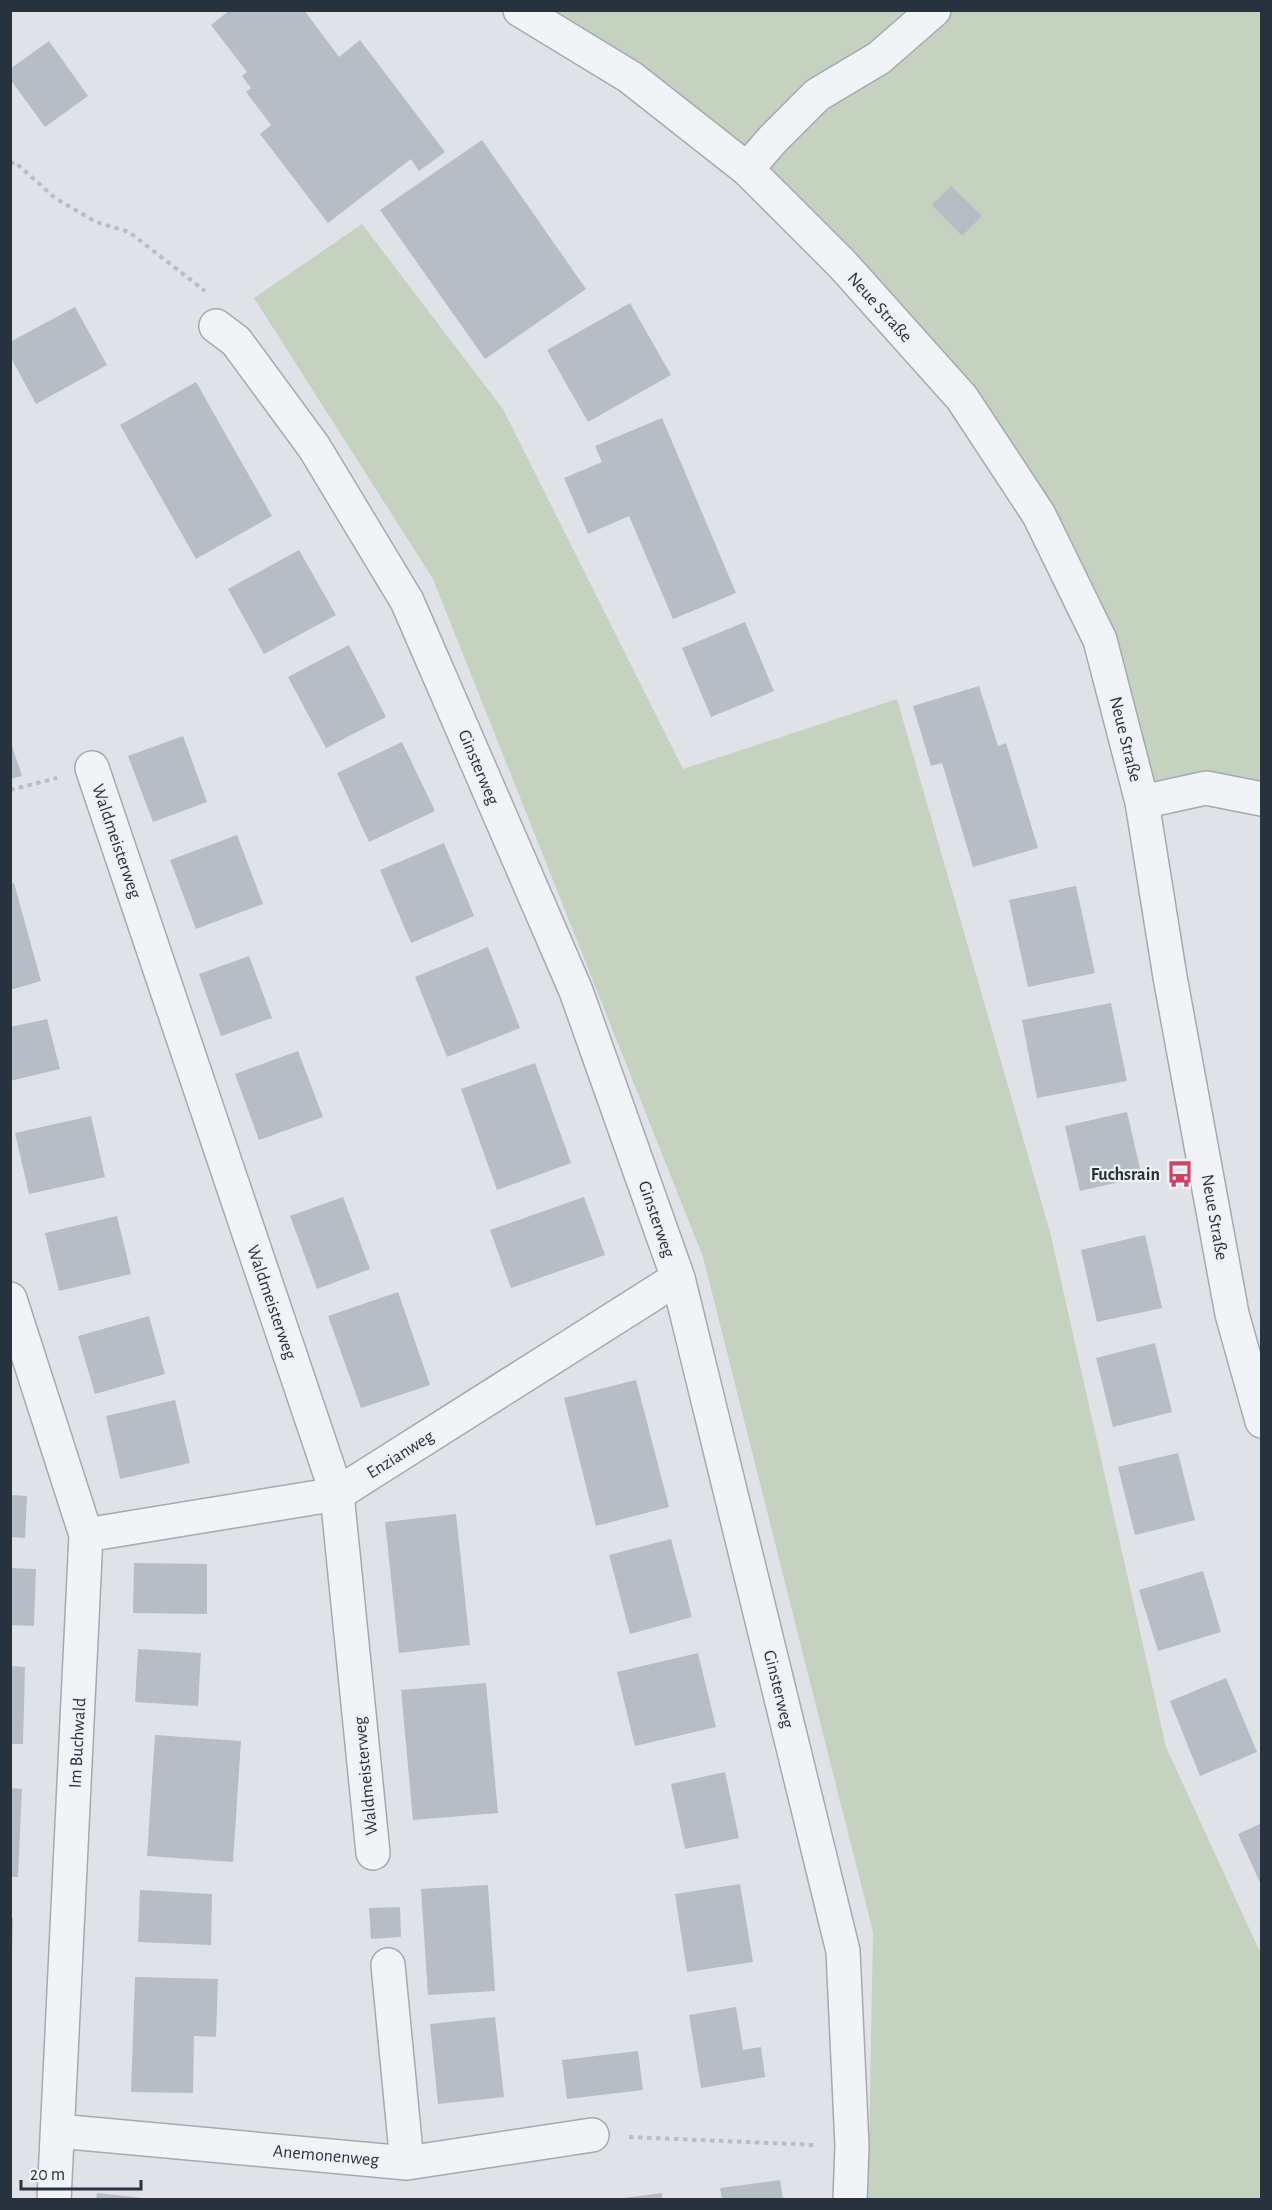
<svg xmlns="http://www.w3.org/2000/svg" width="1272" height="2210" font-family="'Alegreya Sans',sans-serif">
	<rect width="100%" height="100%" fill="#dfe3e8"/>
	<path fill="#c6d2c0" d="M520,11H1261V799L1142,802L1039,515L843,265Z
		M362,224L503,409L683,769L897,699L1050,1232L1166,1747L1261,1954V2199H868L873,1932L703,1257L433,579L254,298Z"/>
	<path fill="#b6bdc5" d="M230,10H304L339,57L360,40L445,152L419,171L411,159L328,223L260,134L271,125L246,92L251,88L242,76L247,72L211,25Z
		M49,41L88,96L45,127L10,79V69Z
		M482,140L586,289L485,359L380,210Z
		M951,186L982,216L962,236L932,205Z
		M630,303L671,375L588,422L547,350Z
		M75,307L107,365L36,404L10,356V342Z
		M196,382L272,516L196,559L120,425Z
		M662,418L736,593L673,619L629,516L588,534L564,478L602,462L595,446Z
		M299,550L336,615L264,654L228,589Z
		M745,622L774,691L711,717L682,648Z
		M349,645L386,717L326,748L288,677Z
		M979,686L998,746L1006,743L1038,848L973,867L942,763L931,766L913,706Z
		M183,736L207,802L153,822L128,756Z
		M10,740L22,776L10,779Z
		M402,742L435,811L369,842L337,773Z
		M237,835L263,904L196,929L170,860Z
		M444,843L474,916L411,943L380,870Z
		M14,883L41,981L10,990V884Z
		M1076,886L1095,973L1028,987L1009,900Z
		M488,947L520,1028L447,1057L415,977Z
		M249,956L272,1018L221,1036L199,974Z
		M1111,1003L1127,1081L1037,1098L1022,1020Z
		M47,1019L60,1069L10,1081V1027Z
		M298,1051L323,1117L259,1140L235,1074Z
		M535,1063L571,1163L497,1190L461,1089Z
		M1127,1112L1142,1177L1080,1191L1065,1126Z
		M91,1116L105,1177L29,1194L15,1133Z
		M343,1197L370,1269L317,1289L290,1216Z
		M584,1197L605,1255L511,1288L490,1230Z
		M117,1216L131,1274L59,1291L45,1233Z
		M1145,1235L1162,1308L1097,1322L1081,1250Z
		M398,1292L430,1385L361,1408L328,1316Z
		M149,1316L165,1374L95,1394L78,1336Z
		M1155,1343L1172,1412L1113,1427L1096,1358Z
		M636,1380L669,1507L596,1526L564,1398Z
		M175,1400L190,1463L120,1479L106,1416Z
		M1178,1453L1195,1520L1135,1535L1118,1467Z
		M10,1495L27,1496L25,1538L10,1537Z
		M456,1514L470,1645L399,1653L385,1522Z
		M671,1539L692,1617L630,1634L609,1555Z
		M134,1563L207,1564V1614L133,1613Z
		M10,1568L36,1569L34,1626L10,1625Z
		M1203,1571L1221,1632L1158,1651L1139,1590Z
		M138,1649L201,1653L198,1706L135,1702Z
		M698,1653L716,1727L635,1746L617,1672Z
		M10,1666L25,1667L23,1744H10Z
		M1226,1678L1257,1752L1200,1776L1170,1701Z
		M486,1683L498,1813L413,1820L401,1690Z
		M155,1735L241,1741L233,1862L147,1856Z
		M725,1772L739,1838L685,1849L671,1784Z
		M10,1788L22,1789L18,1877H10Z
		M1262,1823V1887L1238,1834Z
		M740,1884L753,1962L687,1972L675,1894Z
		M488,1885L495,1991L428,1995L421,1889Z
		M140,1890L212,1894L211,1945L138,1942Z
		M400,1907L401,1937L371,1939L369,1908Z
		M10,1918H13L12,1951H10Z
		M135,1977L218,1979L216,2037L194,2036L193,2093L131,2092Z
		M736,2007L743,2050L761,2047L765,2077L701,2088L689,2015Z
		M495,2017L504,2097L438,2104L430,2024Z
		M638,2051L643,2090L567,2099L562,2060Z
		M780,2180L783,2199H722L720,2188Z
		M97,2193L143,2198V2199H96Z
		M662,2193V2199H624V2198Z"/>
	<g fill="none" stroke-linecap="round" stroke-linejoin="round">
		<defs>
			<path id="minor" d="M520,10L630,77L747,169L843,265L962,398L1039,515L1100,640L1142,802L1170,977L1232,1314L1262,1421
				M747,169L773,139L817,95L879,58L934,10
				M216,326L236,341L314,447L407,601L576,991L678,1278L843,1951L852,2146L850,2200
				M92,768L337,1494L373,1853
				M1142,802L1206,788L1262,799
				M10,1299L86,1535L54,2200
				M86,1535L337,1494L678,1278
				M388,1965L407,2163
				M58,2131L407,2163L592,2135"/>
		</defs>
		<use href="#minor" stroke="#a4aab2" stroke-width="36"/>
		<path stroke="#b9bec3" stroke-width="4" stroke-dasharray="4.5 4.5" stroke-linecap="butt" d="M10,164L15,162L55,198L96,222L129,232L205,291
			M10,790L57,778
			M629,2137L816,2145"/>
		<use href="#minor" stroke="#f1f4f6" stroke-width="33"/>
	</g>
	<defs>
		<symbol id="bus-bare" viewBox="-9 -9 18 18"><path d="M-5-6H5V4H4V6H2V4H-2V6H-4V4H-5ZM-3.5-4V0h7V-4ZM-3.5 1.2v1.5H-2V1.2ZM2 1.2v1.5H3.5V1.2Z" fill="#ce4362" stroke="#eef2f6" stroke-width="2.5" paint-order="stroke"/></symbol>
	</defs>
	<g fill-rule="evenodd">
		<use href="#bus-bare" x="1161" y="1155" width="38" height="38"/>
	</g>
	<g text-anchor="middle" stroke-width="4.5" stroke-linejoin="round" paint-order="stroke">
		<g font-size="18" fill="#28323f" stroke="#eef2f6">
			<text transform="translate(880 307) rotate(48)" y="6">Neue Straße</text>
			<text transform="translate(1126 739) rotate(76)" y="6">Neue Straße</text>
			<text transform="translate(479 767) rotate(67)" y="6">Ginsterweg</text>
			<text transform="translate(117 841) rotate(71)" y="6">Waldmeisterweg</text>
			<text transform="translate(1215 1217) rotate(80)" y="6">Neue Straße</text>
			<text transform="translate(657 1219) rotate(71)" y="6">Ginsterweg</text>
			<text transform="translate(272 1302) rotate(71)" y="6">Waldmeisterweg</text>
			<text transform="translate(400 1454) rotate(-32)" y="6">Enzianweg</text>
			<text transform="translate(779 1689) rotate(76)" y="6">Ginsterweg</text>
			<text transform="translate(77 1743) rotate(-87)" y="6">Im Buchwald</text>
			<text transform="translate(365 1776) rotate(-96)" y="6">Waldmeisterweg</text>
			<text transform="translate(326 2155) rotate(5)" y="6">Anemonenweg</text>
		</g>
		<g font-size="18" font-weight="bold" fill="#28323f" stroke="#eef2f6" text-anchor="end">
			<text x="1160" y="1180">Fuchsrain</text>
		</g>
	</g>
	<rect width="1272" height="2210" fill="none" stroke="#28323f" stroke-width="24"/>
	<path d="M21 2180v9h120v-9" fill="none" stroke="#28323f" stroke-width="3"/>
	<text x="30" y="2180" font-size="18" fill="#28323f" stroke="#eef2f6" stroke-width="4.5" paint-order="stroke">20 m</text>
</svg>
